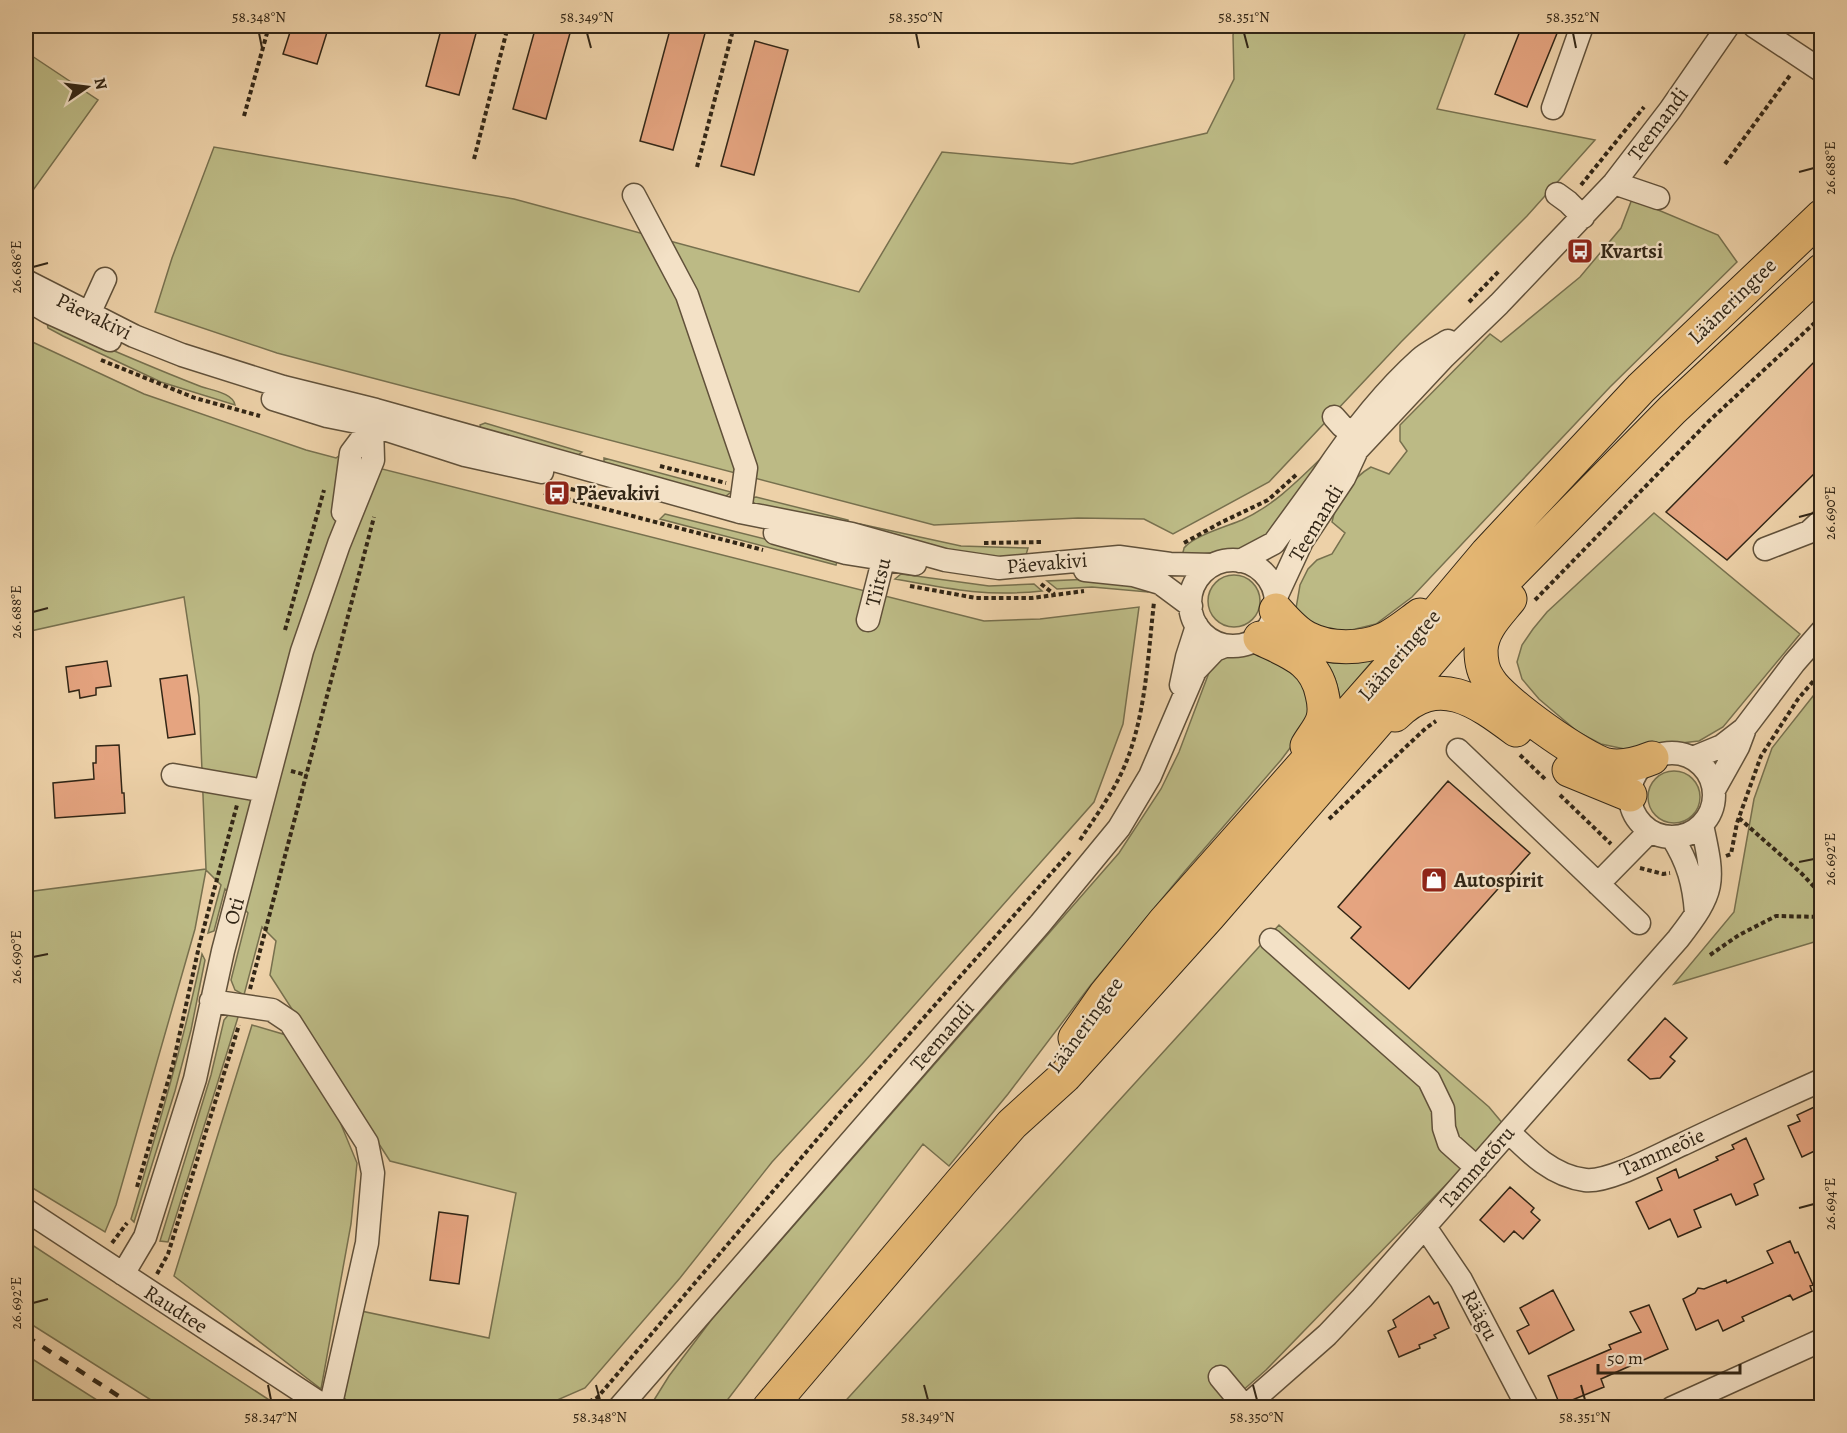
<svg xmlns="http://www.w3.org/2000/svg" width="1847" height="1433" font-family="Alegreya,serif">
	<rect width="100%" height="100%" fill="#edd1a8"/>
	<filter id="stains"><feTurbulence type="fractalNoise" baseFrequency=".00333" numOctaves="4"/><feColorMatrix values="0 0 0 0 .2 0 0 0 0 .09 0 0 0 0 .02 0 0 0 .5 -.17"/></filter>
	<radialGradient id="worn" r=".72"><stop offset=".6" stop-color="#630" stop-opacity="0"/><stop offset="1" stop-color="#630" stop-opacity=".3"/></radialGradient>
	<path fill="#bcba85" stroke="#77704e" stroke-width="1.5" d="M1235,26H1468L1437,109L1595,140L1527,216L1401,342L1269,482L1173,534L1144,519L1078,518L934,525L277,353L155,312L172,258L214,147L514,199L859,292L942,152L1072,164L1207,133L1234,79L1233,35Z
		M26,52L98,100L26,200Z
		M1632,199L1718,235L1737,262L1610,387L1412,597L1376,624L1339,633L1314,625L1295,614L1300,585L1308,569L1317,560L1332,554L1345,533L1332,522C1336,501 1352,478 1371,467L1389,474L1407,451L1400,441V425L1490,334L1501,342L1580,277L1621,228Z
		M47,323L52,324C100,345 148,366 197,385C208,390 233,392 235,405L161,382L63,336L48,328Z
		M26,339L144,394L306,450L336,458L340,455L382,467V469L984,621L1040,619L1139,607L1123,724L1094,802L864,1062L772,1162L680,1278L585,1388L539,1408H357L344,1398L361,1311L489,1338L516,1193L390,1161L270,975L276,941L262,927L244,995L235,990L231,980L248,913L225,889L214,931L208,933L221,885L206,870L195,929L116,1205L105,1232L26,1184V892L206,869L199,697L184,597L26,632Z
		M485,423L582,452L578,455L481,430L480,425Z
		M1335,445L1267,539L1245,548L1181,557C1182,556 1184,549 1184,548C1193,536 1228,526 1242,520C1279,503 1306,472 1335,445Z
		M604,458L731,492L726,496L718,497L609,468L604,462Z
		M756,497L848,520L847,525L762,509L752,501L751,498Z
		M1654,513L1800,634L1723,727L1699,741L1654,746L1634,751L1601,744L1578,732L1539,699L1522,679L1517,662L1522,645L1533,629L1547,612Z
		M665,514L797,547L837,561L836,565L660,519Z
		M860,524L961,546L1028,548L1026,555C983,567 903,539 860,527Z
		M901,574L989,586L1034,584L1042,591C986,597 949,589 895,579Z
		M1208 601a26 26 0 1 1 52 0a26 26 0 1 1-52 0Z
		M1092,579L1150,588L1148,592L1092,587L1057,589L1047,581Z
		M1380,652L1340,699C1337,680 1332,668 1319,655Z
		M1235,653H1254L1290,664L1310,696L1308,715L1299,736L1281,760L1185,871L1090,986L1008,1094L949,1166L923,1144L722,1407L649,1408L669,1376L712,1319L1119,853L1161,789L1179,752L1210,670L1220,660Z
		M1821,686V940L1674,984L1734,912L1754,799L1772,748Z
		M1648 797a26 26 0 1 1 52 0a26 26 0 1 1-52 0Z
		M1279,925L1489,1107L1504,1125L1266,1370L1224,1407L839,1408Z
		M202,954L205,960L191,1030L175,1091L134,1222L131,1219C157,1131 183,1044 202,954Z
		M230,1013L239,1014L168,1242L160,1241L211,1075L224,1020Z
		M252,1025L286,1035L333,1105L357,1163L351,1224L321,1389L174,1276Z
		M26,1241L280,1407H162L26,1321Z
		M26,1355L108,1407H26Z"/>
	<path fill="#e5a480" stroke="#322616" stroke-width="1.5" d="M292,26H329L317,64L283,54Z
		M442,26H478L459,95L426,86Z
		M536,26H572L546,119L513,109Z
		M671,26H707L673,150L640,141Z
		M1522,26H1560L1527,107L1495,94Z
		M755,41L788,50L754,175L721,166Z
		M1821,355V467L1727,560L1666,512Z
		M107,661L111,686L96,688V695L80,698L79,690L69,692L66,667Z
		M187,675L195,734L168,738L160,679Z
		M119,745L122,793H124L125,813L55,818L53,783L94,779L93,763H96V746Z
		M1448,781L1530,853L1409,989L1351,938L1361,927L1338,907Z
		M1665,1018L1687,1038L1670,1057L1675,1061L1660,1078L1650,1079L1628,1060Z
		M1821,1104V1148L1802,1157L1788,1126L1800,1121L1797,1115Z
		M1746,1138L1764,1179L1754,1184L1758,1195L1736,1205L1731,1194L1694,1210L1701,1227L1678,1237L1670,1219L1649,1229L1636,1202L1662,1190L1657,1178L1676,1169L1679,1178L1718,1160L1716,1157L1734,1149L1732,1145Z
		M1510,1187L1534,1208L1531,1212L1540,1220L1523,1239L1514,1231L1504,1242L1480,1220Z
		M439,1212L468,1216L459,1284L430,1280Z
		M1790,1241L1795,1253L1798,1252L1813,1285L1810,1286L1812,1291L1793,1300L1790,1295L1742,1317L1744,1321L1723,1331L1718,1320L1696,1330L1683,1299L1695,1293L1698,1288L1704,1289L1726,1280L1727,1283L1773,1263L1767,1251Z
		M1553,1290L1574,1330L1529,1354L1517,1331L1529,1325L1520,1308Z
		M1429,1296L1434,1304L1438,1302L1449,1328L1434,1335L1436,1338L1419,1345L1420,1348L1399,1357L1388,1331L1396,1327L1393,1320Z
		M1649,1305L1668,1349L1601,1379L1604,1387L1560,1405L1548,1376L1611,1349L1609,1345L1641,1332L1630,1312Z"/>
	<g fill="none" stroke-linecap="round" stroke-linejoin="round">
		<defs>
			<path id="minor" d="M1754,26L1822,71
				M1553,108L1582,26
				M1614,183L1658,198
				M1557,194L1568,202L1583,217
				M634,195L687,295L746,468L740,512
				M26,281L134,336L182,355L283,387L376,410L740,512L852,534L945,560L999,568L1119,557L1170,564L1213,565
				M26,299L48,312L110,340
				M89,314L105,279
				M273,399L327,416L372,425L465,455L542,472
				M1334,417L1342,426L1364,440
				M1322,477C1350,435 1382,393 1420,359C1428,352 1439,347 1448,341
				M343,512L351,453L372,425
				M775,533L846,553L915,564
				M1765,549L1809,532L1822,520
				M1190 603a43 43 0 1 1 86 0a43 43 0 1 1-86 0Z
				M1240,561L1274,543L1322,477L1333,468
				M1085,570L1133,575L1160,583L1191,606
				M1276,597L1302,541L1344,478L1357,450L1444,357L1499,304L1614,183L1670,110L1728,26
				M868,620L887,545
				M1181,685L1187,657L1197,626
				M1458,750L1639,923
				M1630 795a42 42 0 1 1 84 0a42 42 0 1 1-84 0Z
				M1693,758L1722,746L1744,729L1794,663L1822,631
				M173,775L265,791
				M1714,790L1738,747L1744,731
				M1672,837C1688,862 1694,884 1696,913
				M1598,884L1650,831
				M1271,940L1429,1080L1443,1109L1444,1128L1449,1143L1477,1168
				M211,1001L272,1010L290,1022L367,1143L373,1173L367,1243L330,1408
				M1509,1132C1530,1153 1553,1176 1585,1180C1609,1183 1660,1154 1683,1144C1729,1122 1775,1101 1822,1080
				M26,1210L327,1408
				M1425,1227L1461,1280L1528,1408
				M123,1274L145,1237L195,1079L223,951L302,651L339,544L373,460L372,425L375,413
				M1220,1377L1245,1407
				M619,1408L1040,924L1119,828L1150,776L1195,671L1215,650L1225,646
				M1244,1408L1327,1335L1362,1298L1678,939C1715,891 1715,884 1702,825
				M1672,1408L1822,1340"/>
			<path id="highway" d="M1510,599C1498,614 1482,629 1481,650C1481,660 1483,672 1489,680C1501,701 1584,760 1607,765C1623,768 1637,764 1652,758
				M1276,610C1285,620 1295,632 1307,638C1330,650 1362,649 1385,639C1397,633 1409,623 1420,615
				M1260,638C1288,652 1315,659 1322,694C1324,702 1325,710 1323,718C1321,727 1312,737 1307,746
				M1395,715C1438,672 1477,701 1516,730
				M1569,770L1630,795
				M1075,1038L1105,995L1165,921L1407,648L1487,553L1641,388L1822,216
				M769,1408L962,1181L1012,1124L1065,1076L1209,916L1444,645L1493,592L1672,410L1822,270"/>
		</defs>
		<use href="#minor" stroke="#61513a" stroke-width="25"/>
		<use href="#highway" stroke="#322616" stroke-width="35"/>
		<path stroke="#322616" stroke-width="4" stroke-dasharray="4.5 3" stroke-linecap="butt" d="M244,116L269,26
			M474,159L508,26
			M1725,164L1791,74
			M697,167L734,26
			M1581,185L1644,107
			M1469,302L1499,271
			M101,360L195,398L260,416
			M660,466L726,483
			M556,486L599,495
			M544,493L763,550
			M984,543L1042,542
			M1184,543L1220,523L1268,500L1297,474
			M1041,584L1054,594
			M910,586L976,598H1032L1084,591
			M1535,600L1709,421L1822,316
			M285,630L324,490
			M1520,755L1545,779
			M291,771L306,775
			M1560,795L1611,844
			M1739,818L1801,873L1822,895
			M1329,819L1426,728L1436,721
			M1080,840C1097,814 1116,789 1127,760C1146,711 1148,655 1154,602
			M1726,856L1731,854L1737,823L1761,756L1798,699L1822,671
			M1640,868L1663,874L1670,873
			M1710,955L1739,935L1776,916L1822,917
			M250,989L374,517
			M137,1187L173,1064L200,942L237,805
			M112,1243L127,1223
			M157,1274L168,1254L239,1025
			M575,1408L597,1398L836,1117L1070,852"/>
		<use href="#minor" stroke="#f3e1c6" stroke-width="22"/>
		<use href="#highway" stroke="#e6b874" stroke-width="33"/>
		<path stroke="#322616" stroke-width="4.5" stroke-dasharray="10 10" stroke-linecap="butt" d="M26,1336L137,1408"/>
	</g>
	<path fill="none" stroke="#322616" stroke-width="2" d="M259,33L262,48M587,33L591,48M916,33L919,48M1244,33L1248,48M1573,33L1576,48M1799,172L1814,168M33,267L48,263M1799,517L1814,513M33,612L48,608M1799,862L1814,859M33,957L48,954M1799,1208L1814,1204M33,1303L48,1299M268,1385L271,1400M596,1385L600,1400M924,1385L928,1400M1253,1385L1257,1400M1581,1385L1585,1400"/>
	<defs>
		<symbol id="bus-square" viewBox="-11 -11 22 22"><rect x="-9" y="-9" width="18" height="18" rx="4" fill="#8f2418" stroke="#f3e1c6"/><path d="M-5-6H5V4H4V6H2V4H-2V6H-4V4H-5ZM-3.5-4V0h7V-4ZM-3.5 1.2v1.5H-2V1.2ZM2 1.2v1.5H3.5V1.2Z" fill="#fff"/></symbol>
		<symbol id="shop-square" viewBox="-11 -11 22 22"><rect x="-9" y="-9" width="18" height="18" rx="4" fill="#8f2418" stroke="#f3e1c6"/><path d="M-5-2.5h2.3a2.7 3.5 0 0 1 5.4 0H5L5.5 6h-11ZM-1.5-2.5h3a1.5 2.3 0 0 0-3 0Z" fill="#fff"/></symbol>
	</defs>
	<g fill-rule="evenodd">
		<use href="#bus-square" x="1565" y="236" width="30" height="30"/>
		<use href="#bus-square" x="542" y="478" width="30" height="30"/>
		<use href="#shop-square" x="1419" y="865" width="30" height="30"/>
	</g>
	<g text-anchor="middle" stroke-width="4.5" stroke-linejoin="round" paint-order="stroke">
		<g font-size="21" fill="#322616" stroke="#f3e1c6">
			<text transform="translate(1658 124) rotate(-53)" y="7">Teemandi</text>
			<text transform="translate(1732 301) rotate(-44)" y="7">Lääneringtee</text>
			<text transform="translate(94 316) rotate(26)" y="7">Päevakivi</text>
			<text transform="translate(1316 523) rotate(-59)" y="7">Teemandi</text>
			<text transform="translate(1047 563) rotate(-5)" y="7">Päevakivi</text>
			<text transform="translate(878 582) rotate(-76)" y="7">Tiitsu</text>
			<text transform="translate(1399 655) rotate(-49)" y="7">Lääneringtee</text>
			<text transform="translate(234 911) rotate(-75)" y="7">Oti</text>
			<text transform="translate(1085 1025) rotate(-54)" y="7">Lääneringtee</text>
			<text transform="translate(942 1036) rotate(-49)" y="7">Teemandi</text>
			<text transform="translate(1662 1152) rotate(-24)" y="7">Tammeõie</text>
			<text transform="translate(1477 1167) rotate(-49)" y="7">Tammetõru</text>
			<text transform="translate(176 1309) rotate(33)" y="7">Raudtee</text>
			<text transform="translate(1480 1315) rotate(62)" y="7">Räägu</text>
		</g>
		<g font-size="21" font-weight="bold" fill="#322616" stroke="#f3e1c6" text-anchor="start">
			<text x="1600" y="258">Kvartsi</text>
			<text x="576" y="500">Päevakivi</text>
			<text x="1454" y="887">Autospirit</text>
		</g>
	</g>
	<rect width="1847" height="1433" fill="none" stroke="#edd1a8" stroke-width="66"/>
	<g transform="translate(87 87) rotate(76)" stroke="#f3e1c6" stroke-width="4.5" paint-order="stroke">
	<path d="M0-4.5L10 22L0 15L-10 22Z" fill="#322616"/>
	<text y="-9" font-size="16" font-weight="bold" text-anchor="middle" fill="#322616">N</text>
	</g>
	<path d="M1598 1364v9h142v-9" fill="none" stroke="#322616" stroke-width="3"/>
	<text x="1607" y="1364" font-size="18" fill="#322616" stroke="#f3e1c6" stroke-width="4.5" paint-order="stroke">50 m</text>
	<rect x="33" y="33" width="1781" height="1367" fill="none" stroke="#322616" stroke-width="2"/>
	<g font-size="15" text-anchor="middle" fill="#322616">
		<text x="259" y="22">58.348°N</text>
		<text x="587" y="22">58.349°N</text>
		<text x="916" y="22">58.350°N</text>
		<text x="1244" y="22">58.351°N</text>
		<text x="1573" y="22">58.352°N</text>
		<text transform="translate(1830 168) rotate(-90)" y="5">26.688°E</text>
		<text transform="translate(16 267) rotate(-90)" y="5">26.686°E</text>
		<text transform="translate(1830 513) rotate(-90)" y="5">26.690°E</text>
		<text transform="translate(16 612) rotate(-90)" y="5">26.688°E</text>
		<text transform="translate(1830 859) rotate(-90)" y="5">26.692°E</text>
		<text transform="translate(16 957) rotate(-90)" y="5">26.690°E</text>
		<text transform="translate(1830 1204) rotate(-90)" y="5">26.694°E</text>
		<text transform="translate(16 1303) rotate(-90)" y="5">26.692°E</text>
		<text x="271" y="1422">58.347°N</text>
		<text x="600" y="1422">58.348°N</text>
		<text x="928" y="1422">58.349°N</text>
		<text x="1257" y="1422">58.350°N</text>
		<text x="1585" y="1422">58.351°N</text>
	</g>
	<rect width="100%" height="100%" filter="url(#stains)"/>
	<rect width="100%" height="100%" fill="url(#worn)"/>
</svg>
